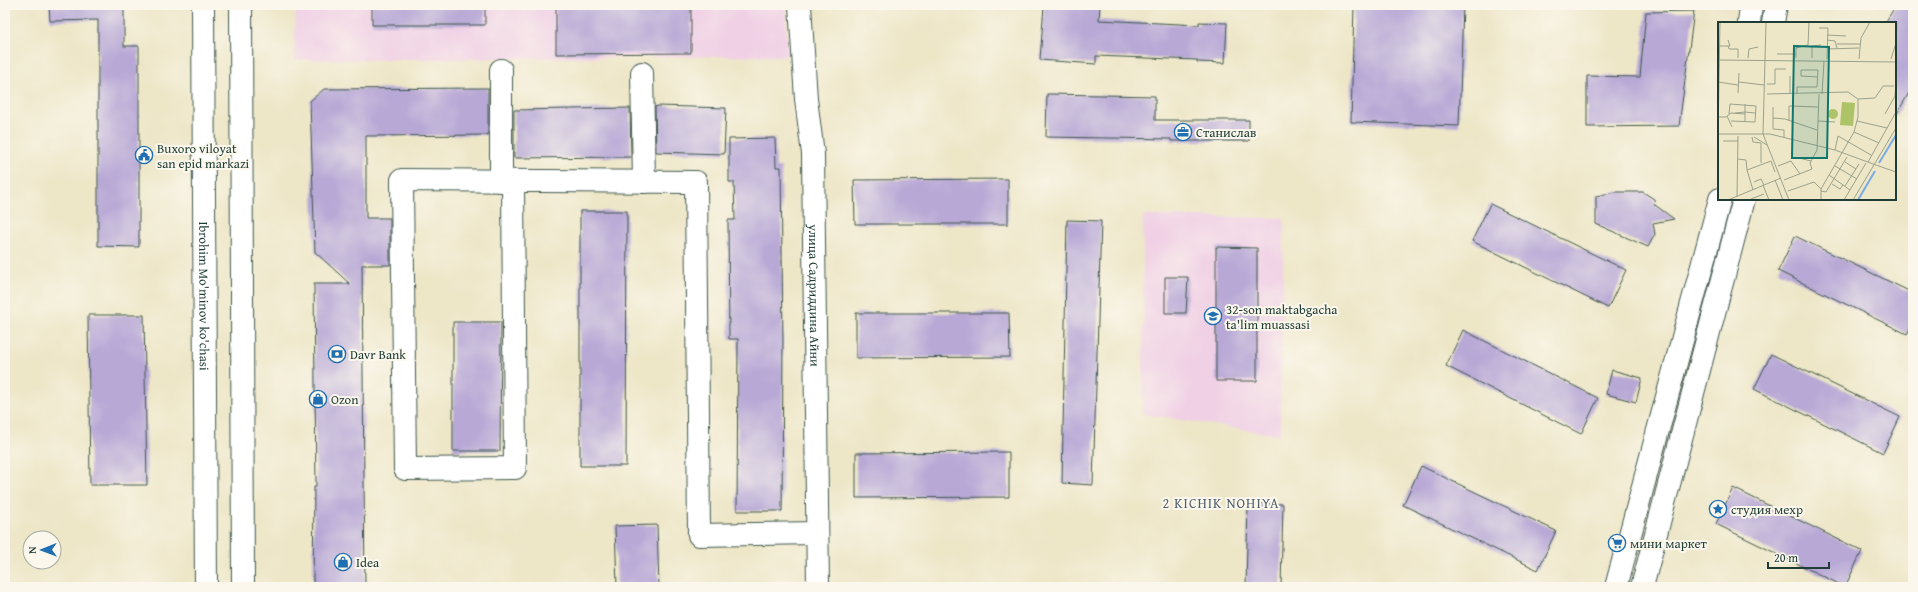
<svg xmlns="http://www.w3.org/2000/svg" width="1918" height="592" font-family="'Gentium Book Plus',serif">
	<rect width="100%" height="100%" fill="#fbf7ec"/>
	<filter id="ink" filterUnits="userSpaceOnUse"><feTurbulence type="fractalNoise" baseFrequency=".025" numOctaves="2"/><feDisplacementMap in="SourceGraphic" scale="8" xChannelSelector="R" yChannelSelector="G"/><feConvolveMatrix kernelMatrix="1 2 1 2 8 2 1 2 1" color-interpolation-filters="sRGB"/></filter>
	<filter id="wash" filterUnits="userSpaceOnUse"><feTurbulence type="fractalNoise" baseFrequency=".012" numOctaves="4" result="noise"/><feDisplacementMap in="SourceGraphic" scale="16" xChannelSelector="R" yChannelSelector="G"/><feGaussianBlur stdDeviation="0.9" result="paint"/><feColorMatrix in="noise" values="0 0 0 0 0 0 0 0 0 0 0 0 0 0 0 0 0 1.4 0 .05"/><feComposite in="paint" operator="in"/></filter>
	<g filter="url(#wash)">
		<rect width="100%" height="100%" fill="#ede6c7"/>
		<path fill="#f0d0e5" d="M296,5H785L788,56L294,60Z
			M1143,216L1284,218L1280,435L1143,414Z"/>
		<g id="blocks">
			<path fill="#b7a8d6" d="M49,5H124V46H139V247L98,246V20L50,21Z
				M372,5H485V25H372Z
				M556,5H691V53L556,54Z
				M1044,5H1100L1099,20L1199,25V22L1227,23L1225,63L1197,62V60L1096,56V64L1040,60Z
				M1354,5H1463L1459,126L1351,122Z
				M1896,5H1913V86L1895,117V23H1885Z
				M1694,11L1679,126L1587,127V76L1640,77L1646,12Z
				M488,88V135L366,136V218H390V265H362L365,587H313L314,487H316L314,284H350L315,252L310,101L324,89Z
				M1047,94L1155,96V120H1249V141H1171V139L1046,137Z
				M658,106L726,108L724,154L656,152L655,107Z
				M630,108L631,157L514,158V110Z
				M775,138L776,167H781L783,342L782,511H737L738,339H729L728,220H735L734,182H729V139Z
				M1008,179V224H855L854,180Z
				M1615,192H1643L1654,199L1655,205L1674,219L1653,223L1655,234L1648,247L1596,224V196Z
				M1490,204L1626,270L1608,308L1472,241Z
				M580,211H627L626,466H580Z
				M1067,220L1101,221L1093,485L1062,483Z
				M1795,236L1913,293V323L1907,334L1778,271Z
				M1216,247L1257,248V381H1216Z
				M1165,277H1188L1186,313H1165Z
				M856,313H1009L1010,357L856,358Z
				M88,315H144L147,485H90Z
				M453,322H501L500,451H453Z
				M1463,330L1598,398L1581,434L1446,366Z
				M1771,354L1900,417L1883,453L1754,389Z
				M1612,370L1642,378L1636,402L1606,394Z
				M1009,452V497L856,498V453Z
				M1421,466L1556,531L1538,570L1403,505Z
				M1733,488L1862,551L1845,587L1716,524Z
				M1248,503L1283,504L1281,587H1246Z
				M657,525L659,587H617L615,526Z"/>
		</g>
	</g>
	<g filter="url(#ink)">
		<use href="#blocks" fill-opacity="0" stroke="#3e564a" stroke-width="1"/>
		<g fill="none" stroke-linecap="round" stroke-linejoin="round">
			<defs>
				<g id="street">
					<path id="s1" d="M800,5L806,99L813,154L818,587"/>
					<path d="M642,73L644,182"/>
					<path d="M501,181V70"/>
					<path d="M513,181L515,468L405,469L402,180L696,182L699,535L817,533"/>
				</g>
				<g id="secondary">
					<path id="s2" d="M203,5L206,587"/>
					<path d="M241,5L243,587"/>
					<path d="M1749,23L1751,5"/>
					<path d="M1773,23L1776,5"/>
					<path d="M1616,587L1720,199"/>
					<path d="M1642,587L1744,199"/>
				</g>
			</defs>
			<use href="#street" stroke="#3e564a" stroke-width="24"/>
			<use href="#secondary" stroke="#3e564a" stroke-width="24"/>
			<use href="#street" stroke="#fff" stroke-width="22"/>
			<use href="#secondary" stroke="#fff" stroke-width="22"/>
		</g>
	</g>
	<defs>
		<symbol id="office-ring" viewBox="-11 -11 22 22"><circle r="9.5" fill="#fbf7ec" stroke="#1f6fb2" stroke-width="1.5"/><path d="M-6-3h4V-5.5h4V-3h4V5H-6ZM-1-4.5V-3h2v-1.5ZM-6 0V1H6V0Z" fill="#1f6fb2"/></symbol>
		<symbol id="civic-ring" viewBox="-11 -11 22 22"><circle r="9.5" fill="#fbf7ec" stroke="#1f6fb2" stroke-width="1.5"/><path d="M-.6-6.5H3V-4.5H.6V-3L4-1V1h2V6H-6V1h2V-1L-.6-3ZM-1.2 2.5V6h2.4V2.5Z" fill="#1f6fb2"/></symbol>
		<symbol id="school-ring" viewBox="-11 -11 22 22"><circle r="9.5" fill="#fbf7ec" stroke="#1f6fb2" stroke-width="1.5"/><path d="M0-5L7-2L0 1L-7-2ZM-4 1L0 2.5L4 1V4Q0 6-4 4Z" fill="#1f6fb2"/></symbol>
		<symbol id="bank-ring" viewBox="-11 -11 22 22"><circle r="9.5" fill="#fbf7ec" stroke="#1f6fb2" stroke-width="1.5"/><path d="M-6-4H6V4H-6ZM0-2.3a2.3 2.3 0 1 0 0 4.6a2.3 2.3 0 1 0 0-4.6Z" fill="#1f6fb2"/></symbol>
		<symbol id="shop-ring" viewBox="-11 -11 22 22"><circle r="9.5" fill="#fbf7ec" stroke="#1f6fb2" stroke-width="1.5"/><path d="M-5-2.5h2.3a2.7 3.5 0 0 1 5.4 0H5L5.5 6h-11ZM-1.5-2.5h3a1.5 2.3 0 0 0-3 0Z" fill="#1f6fb2"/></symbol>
		<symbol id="sight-ring" viewBox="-11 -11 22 22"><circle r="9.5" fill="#fbf7ec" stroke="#1f6fb2" stroke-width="1.5"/><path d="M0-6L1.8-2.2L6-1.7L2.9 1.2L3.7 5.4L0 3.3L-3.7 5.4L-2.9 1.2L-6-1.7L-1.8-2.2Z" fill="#1f6fb2"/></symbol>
		<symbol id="supermarket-ring" viewBox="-11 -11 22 22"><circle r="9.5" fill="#fbf7ec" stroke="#1f6fb2" stroke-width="1.5"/><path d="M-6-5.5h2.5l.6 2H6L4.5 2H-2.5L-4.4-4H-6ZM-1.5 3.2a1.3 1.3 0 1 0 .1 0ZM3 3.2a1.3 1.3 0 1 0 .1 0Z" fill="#1f6fb2"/></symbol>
	</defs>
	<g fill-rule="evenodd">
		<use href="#office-ring" x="1173" y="122" width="20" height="20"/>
		<use href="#civic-ring" x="134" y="145" width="20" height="20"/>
		<use href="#school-ring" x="1203" y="306" width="20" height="20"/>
		<use href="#bank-ring" x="327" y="344" width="20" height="20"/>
		<use href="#shop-ring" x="308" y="389" width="20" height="20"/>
		<use href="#sight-ring" x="1708" y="499" width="20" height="20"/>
		<use href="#supermarket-ring" x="1607" y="533" width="20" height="20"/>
		<use href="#shop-ring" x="333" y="552" width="20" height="20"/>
	</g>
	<g text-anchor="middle" stroke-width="4" stroke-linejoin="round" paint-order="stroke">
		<g font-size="13" fill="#1f3d34" stroke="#fbf7ec" text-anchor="start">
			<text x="1196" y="137">Станислав</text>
			<text x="157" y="153">Buxoro viloyat<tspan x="157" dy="15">san epid markazi</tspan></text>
			<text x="1226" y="314">32-son maktabgacha<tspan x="1226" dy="15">ta'lim muassasi</tspan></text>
			<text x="350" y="359">Davr Bank</text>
			<text x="331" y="404">Ozon</text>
			<text x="1731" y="514">студия мехр</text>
			<text x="1630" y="548">мини маркет</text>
			<text x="356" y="567">Idea</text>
		</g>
		<g font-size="13" fill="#1f3d34" stroke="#fbf7ec">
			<text dy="5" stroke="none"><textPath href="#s2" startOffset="291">Ibrohim Mo'minov ko'chasi</textPath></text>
			<text dy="5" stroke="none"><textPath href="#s1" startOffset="291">улица Садриддина Айни</textPath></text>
		</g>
		<g font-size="14" letter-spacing="1" fill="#54626d" stroke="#fbf7ec">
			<text x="1221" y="508">2 KICHIK NOHIYA</text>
		</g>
	</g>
	<g transform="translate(1718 22)">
		<rect width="178" height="178" fill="#ede6c7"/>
		<path d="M124,80L137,81L135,104L122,103ZM110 92a5 5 0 1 1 10 0a5 5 0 1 1-10 0Z" fill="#adc367"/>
		<path fill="none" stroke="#78ace5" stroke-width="2" d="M161,141L178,113M140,178L157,149"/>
		<path fill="none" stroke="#9ba28c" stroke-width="1" d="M48,0L45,112L71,178M101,6H110L109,37M109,13L128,14M109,18L117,19L119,26M119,22H142M2,24H12L10,18M10,24L11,27H20V36M109,27L141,26M59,32H78M30,36L31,27L40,25M78,36V26L90,23L91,0M94,36V24L103,23M141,37L143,16L152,0M173,37L178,21M0,38L178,40M72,54V72M0,60L20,63M21,60L46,63M49,62H57V47H68M20,71L21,51M49,72L130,70L140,77V95L136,110L103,167V178M79,72V65H99L100,48H83V54L100,55M104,72L106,39M140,77L157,76L165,64H176M55,85V107L66,108V116M17,91L27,90V82M11,92L12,82L38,84L37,100L13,99M167,92L177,74L178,60M9,94L14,105M1,95H8L13,91L27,92M55,96L67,97L99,108M71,98V84L100,85M100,99L117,100M139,99L169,106M27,100V90L37,91M136,110L161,121M0,112H52L117,128L158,143M0,115L2,0M34,115L35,120L43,121V141M36,115L49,123M5,119H20M117,128L120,114L153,133M81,136L93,139M20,137L28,138L29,148L53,139L57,150M127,140L138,147M150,140L178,90M158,143L178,150M60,144L73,139L82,152M117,144L139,157M29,148L35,168M111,153L132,168M57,158L65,178M66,158L94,147L92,141L99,128L101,72M36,160L43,157L46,163M114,162L122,167L125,163M45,163L51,178M127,164L141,142M70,169L96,160L103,167M103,169L108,170L129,135M19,174L20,114M33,177L46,172M10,178L63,156M126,178L148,141M135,178L178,106"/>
		<path fill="#0f766e" fill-opacity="0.15" stroke="#0f766e" stroke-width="2" d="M76,24L111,25L109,136H74Z"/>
		<rect width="178" height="178" fill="none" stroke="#1f3d34" stroke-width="2"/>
	</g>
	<rect width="1918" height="592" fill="none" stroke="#fbf7ec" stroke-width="20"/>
	<g transform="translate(42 550) rotate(269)"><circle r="19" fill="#fbf7ec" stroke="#a3ada2"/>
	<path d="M0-3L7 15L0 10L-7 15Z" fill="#1f6fb2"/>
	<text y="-6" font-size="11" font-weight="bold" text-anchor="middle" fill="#1f3d34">N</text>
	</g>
	<path d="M1768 562v6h61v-6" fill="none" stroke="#1f3d34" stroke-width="2"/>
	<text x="1774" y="562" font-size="12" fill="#1f3d34" stroke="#fbf7ec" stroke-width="3" paint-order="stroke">20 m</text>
</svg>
